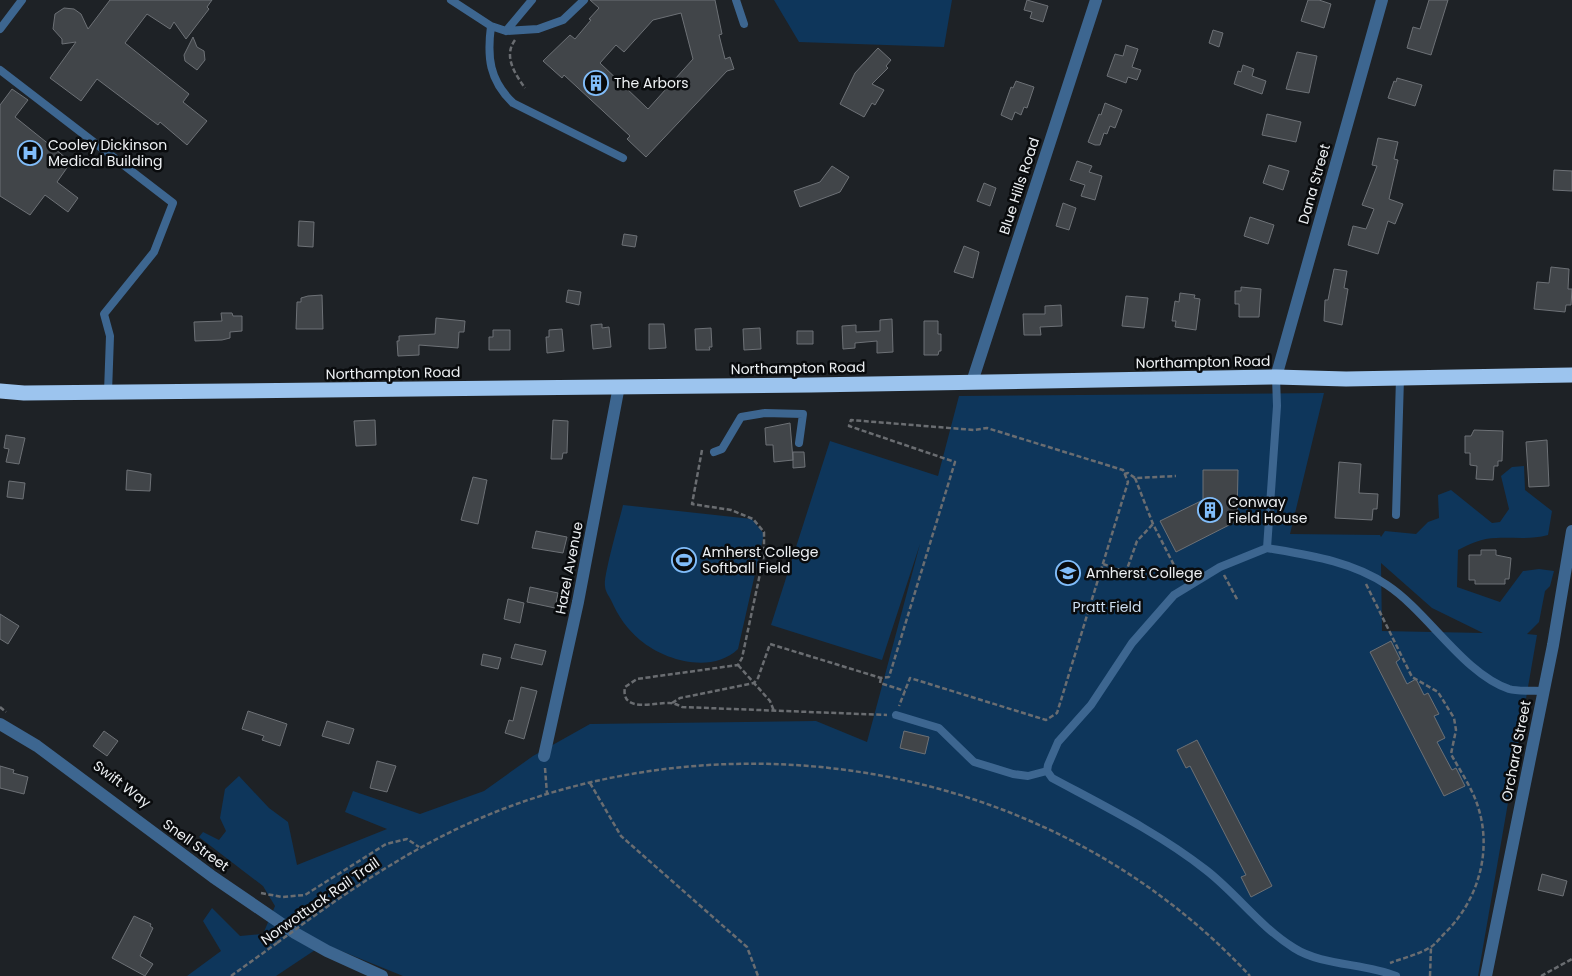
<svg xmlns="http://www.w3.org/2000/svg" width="1572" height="976" font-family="Poppins,sans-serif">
	<rect width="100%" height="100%" fill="#1e2226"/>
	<path fill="#0e365b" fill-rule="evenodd" d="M774,0H952L944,47L799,42Z
		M1324,393L1290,534L1380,535L1381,537L1385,531L1416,534L1428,522L1439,518L1438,495L1451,490L1492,523L1500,522L1509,509L1501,476L1512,467L1524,466L1525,490L1552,511L1548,535C1530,540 1514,537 1496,538C1482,538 1470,544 1458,550L1457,587L1500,602L1523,571L1539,569L1554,571L1550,586L1545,591L1539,622L1527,634L1537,635L1478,976H403L324,944L276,976H187L221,951L203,921L212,908L240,936L263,934L275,906L263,886L199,837L203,832L219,840L226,831L220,818L225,789L239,776L269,808L288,822L297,865L387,829L345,812L353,791L420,814L484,791L533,756L590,724L816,721L867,742L920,544L882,660L771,625L830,441L938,476L959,396ZM1381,563L1432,608L1483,633L1382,631Z
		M623,505L752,519L764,534L738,649C712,674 665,661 640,640C627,629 618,616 611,600C609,596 605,591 605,586C603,577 620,518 623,505Z"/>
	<path fill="#414549" stroke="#6d7176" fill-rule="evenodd" d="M110,0H212L207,7L209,9L186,39L174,22L170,29L147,14L125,43L189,94L183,102L207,121L187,145L160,122L158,125L97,79L81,101L50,78L76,42L62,44V39L53,29L55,14L64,8L74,9L81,14L88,29Z
		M590,0H715L722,34L719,35L725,59L730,57L734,69L727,71L646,157L627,139L630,136L564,75L562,78L543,61L570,35L575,39L591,20L589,19L599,8ZM681,13L693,59L648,109L600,63L616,45L624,52L653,20Z
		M1027,0L1048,6L1043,22L1030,18L1032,12L1024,10Z
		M1308,0H1319L1331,4L1324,28L1301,21Z
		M1429,0H1448L1431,55L1407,48L1413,27L1420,29Z
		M1213,30L1223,33L1219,47L1209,43Z
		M193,37L197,47L204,51L205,60L197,70L185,61L184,55Z
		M1126,45L1138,49L1132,67L1141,70L1137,80L1128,77L1126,83L1107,76L1115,54L1123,56Z
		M878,48L891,60L886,66L888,68L872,84L884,90L875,105L872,103L864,117L840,104L855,73Z
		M1297,52L1317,56L1309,93L1286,89Z
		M1243,65L1254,69L1252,76L1266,81L1262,94L1234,84L1238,71L1241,72Z
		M1397,78L1422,85L1415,106L1388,98L1394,81L1396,82Z
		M1016,81L1034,87L1027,108L1024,107L1021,115L1015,112L1012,120L1001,115L1011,87L1013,88Z
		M12,89L28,100L15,117L71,162L57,182L78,198L68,212L45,195L30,215L0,196V105Z
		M1105,103L1122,110L1115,128L1110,126L1107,134L1104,133L1100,145H1095L1088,142L1099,114L1101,115Z
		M1267,114L1301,122L1296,142L1262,135Z
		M1378,138L1398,142L1394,159L1398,160L1389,199L1403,204L1395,224L1388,221L1378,254L1348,245L1353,226L1366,229L1374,209L1362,205L1377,166L1372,165Z
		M1077,161L1092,166L1089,172L1102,176L1095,200L1081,196L1085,185L1070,180Z
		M1269,165L1289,171L1283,190L1263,183Z
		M832,166L849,177L840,192L800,207L794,191L820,182Z
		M1554,170L1572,171V191L1553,190Z
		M984,183L996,188L990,206L977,201Z
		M1063,203L1076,208L1069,230L1056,226Z
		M1250,217L1274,225L1268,244L1244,236Z
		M299,221L314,222L313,247L298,246Z
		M624,234L637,236L635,247L622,245Z
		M964,246L979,252L973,278L954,272Z
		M1551,267L1569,269L1568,289H1572L1571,305H1566L1565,312L1534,309L1537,282L1549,283Z
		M1334,269L1347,271L1344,288L1348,289L1342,325L1324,321L1325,300H1328Z
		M1241,287L1261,289L1259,317H1239V304H1235V291H1241Z
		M568,290L581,292L579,305L566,302Z
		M1180,293L1195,295L1194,298L1200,299L1196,330L1175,327L1176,321H1172L1175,301L1179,302Z
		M322,295L323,329H296L297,302H301V298L308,296Z
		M1126,296L1148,298L1144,328L1122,326Z
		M1061,305L1062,326L1040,327L1041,335H1024L1023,314H1045V306Z
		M221,313H232L233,316H242V331L230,332V338L222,340L195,341L194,322L222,321Z
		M436,318L465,321L464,332H459L458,348L419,345V355L398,356L397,341H399V336L435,334Z
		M892,319L893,352L877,353V341L855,343V348L843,349L842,326L856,325V332L880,331V320Z
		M924,321H938V334H941V351H939L938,355H924Z
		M602,324V328L609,327L611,347L593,349L591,325Z
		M649,324H664L666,348L649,349Z
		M711,328L712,347H709L710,350H696L695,329Z
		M760,328L761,349L744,350L743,329Z
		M562,329L564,351L547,353L546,337H549V330Z
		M493,330H510V350H489V337H493Z
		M797,331H813V344H797Z
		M375,420L376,445L356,446L354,421Z
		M553,420L568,421L567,453H563L562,459H551Z
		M790,423L793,460L774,462L773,445H766L765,428Z
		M1474,430L1503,431L1502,461H1498V466H1494L1493,480L1476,479L1477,466L1470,465V453H1465V436H1471Z
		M6,435L25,438L19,464L6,462L9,449L4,448Z
		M1547,440L1549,486L1529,487L1526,442Z
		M793,452H804L805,467L793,468Z
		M1339,462L1361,464L1359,493L1378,494L1377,509H1373L1372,520L1335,518Z
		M127,470L151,474L150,491L126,490Z
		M1203,470H1238L1237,521L1176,552L1160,521L1203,500Z
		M473,477L487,480L478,524L461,520Z
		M9,481L25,483L23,499L7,497Z
		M536,531L567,537L563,553L532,548Z
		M1481,550H1496V555L1511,558L1509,579H1505V584H1475V580H1469V555H1481Z
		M530,587L558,593L555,608L527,602Z
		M508,599L524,603L520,623L504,619Z
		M0,614L19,626L8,644L0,639Z
		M1391,641L1400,659L1396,662L1407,684L1416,679L1424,695L1428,693L1439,714L1434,716L1445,738L1437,742L1452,770L1456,768L1465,786L1444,796L1370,652Z
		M515,644L546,651L542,665L511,658Z
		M483,654L501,658L498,669L481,665Z
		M521,687L537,691L524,739L505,733L509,720L513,721Z
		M248,711L287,724L280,746L262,740L264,736L242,729Z
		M327,721L354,729L349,744L322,736Z
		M104,731L118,741L107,756L93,746Z
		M904,731L929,737L925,754L900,748Z
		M1197,740L1272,886L1251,897L1241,877L1246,875L1190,766L1186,768L1177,750Z
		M377,761L396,766L387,792L370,788Z
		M0,766L14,770L13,773L28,777L24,794L0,788Z
		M1542,874L1567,881L1563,896L1538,890Z
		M134,916L151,924L150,926L153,928L140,956L153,964L145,976L112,958Z"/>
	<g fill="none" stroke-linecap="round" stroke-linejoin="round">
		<path stroke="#6a6d71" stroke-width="2.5" stroke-dasharray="5 2.5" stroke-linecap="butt" d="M515,40C503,56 515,74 525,88
			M702,450L692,504L731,510L753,519L764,532V555L742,658L738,665L637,679L625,687C620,714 657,702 670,703C674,703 678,705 682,707L887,715
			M1124,474L1128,473L1135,478L1176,476
			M1135,478L1153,524L1181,579
			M1103,564L1126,572L1137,541L1153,524
			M1224,575L1238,601
			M1366,584L1412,677L1438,692L1454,718L1456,730L1451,754C1459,769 1470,785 1476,801C1494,848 1479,901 1443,935C1439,939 1435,945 1429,948C1417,955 1403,958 1390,963
			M738,665L770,701L774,711
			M881,678L880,683L905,691
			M672,703L680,698L754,683L758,678L770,644L881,678L889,677L955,462L849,426L851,420L974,430L987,428L1123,470L1128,482L1057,713L1046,720L910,678L899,706
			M0,707L6,712
			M545,768L547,794
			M590,783L621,836L747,947L758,976
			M261,893L282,897L305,895L386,844L407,839L419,847
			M307,921C371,875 437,833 511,806C766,713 1064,775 1250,976
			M231,976L277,943
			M1430,976L1431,947
			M1541,976L1572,959"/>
		<path stroke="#3d6690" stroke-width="8" d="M451,0L491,26L506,31L538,29L563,20L584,0
			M736,0L744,24
			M491,26C487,57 489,80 513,103L623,158
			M0,29L22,0
			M506,31L532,0
			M0,70L173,203L154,252L104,314L110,336L108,392
			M1276,377L1277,406L1267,548L1220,567L1174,595L1132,643L1091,705L1058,742L1048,765L1047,771L1052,778C1104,806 1159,833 1206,870C1237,894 1260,927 1294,948C1322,966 1365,963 1396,976
			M714,452L722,449L741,417L765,413L803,414L799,443
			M1396,515L1400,378
			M1267,548C1308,555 1352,561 1387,585C1428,612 1463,673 1509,689C1519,692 1533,690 1544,691
			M896,715L939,728L974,762L1013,774L1028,776L1047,771"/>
		<path stroke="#3d6690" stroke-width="12" d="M1276,377L1382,0
			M972,382L1096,0
			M0,724L37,746L213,877L295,933L327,951L382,976
			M544,756L578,602L619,386
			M1486,976L1553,645L1572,531"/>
		<path stroke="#9cc4ee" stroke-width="15" d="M0,391L24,393L811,385L1276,377L1346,379L1572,375"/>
		<path stroke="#6a6d71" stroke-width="2.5" stroke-dasharray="5 2.5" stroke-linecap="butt" d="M277,943L307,921"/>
	</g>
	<defs>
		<symbol id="building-ring" viewBox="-11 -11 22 22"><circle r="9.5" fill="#090b0d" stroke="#81bdfa" stroke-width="1.5"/><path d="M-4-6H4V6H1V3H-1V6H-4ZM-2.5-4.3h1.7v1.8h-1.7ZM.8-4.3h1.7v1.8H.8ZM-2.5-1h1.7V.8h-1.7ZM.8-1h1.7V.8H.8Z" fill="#81bdfa"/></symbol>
		<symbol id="hospital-ring" viewBox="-11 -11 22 22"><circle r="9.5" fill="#090b0d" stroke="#81bdfa" stroke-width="1.5"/><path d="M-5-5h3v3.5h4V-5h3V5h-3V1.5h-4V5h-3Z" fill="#81bdfa"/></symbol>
		<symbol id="stadium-ring" viewBox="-11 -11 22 22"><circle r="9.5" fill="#090b0d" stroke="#81bdfa" stroke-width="1.5"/><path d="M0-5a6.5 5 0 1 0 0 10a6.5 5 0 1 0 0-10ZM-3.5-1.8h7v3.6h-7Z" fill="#81bdfa"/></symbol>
		<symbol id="university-ring" viewBox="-11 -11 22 22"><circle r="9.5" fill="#090b0d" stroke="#81bdfa" stroke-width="1.5"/><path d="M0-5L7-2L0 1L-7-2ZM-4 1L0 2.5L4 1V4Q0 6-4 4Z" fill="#81bdfa"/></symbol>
	</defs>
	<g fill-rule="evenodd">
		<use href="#building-ring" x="582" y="69" width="28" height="28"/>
		<use href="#hospital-ring" x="16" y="139" width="28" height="28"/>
		<use href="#building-ring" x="1196" y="496" width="28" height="28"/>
		<use href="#stadium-ring" x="670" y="546" width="28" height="28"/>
		<use href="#university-ring" x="1054" y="559" width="28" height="28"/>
	</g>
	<g text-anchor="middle" stroke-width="5" stroke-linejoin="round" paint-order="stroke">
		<g font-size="14" fill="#edf0f3" stroke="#090b0d" text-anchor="start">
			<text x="614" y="88">The Arbors</text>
			<text x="48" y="150">Cooley Dickinson<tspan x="48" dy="16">Medical Building</tspan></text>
			<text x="1228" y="507">Conway<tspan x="1228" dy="16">Field House</tspan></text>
			<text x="702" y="557">Amherst College<tspan x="702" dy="16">Softball Field</tspan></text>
			<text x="1086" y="578">Amherst College</text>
		</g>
		<g font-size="14" fill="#edf0f3" stroke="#090b0d">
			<text transform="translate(1314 184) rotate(-74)" y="5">Dana Street</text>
			<text transform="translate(1019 186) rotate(-72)" y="5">Blue Hills Road</text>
			<text transform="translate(1203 362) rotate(-1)" y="5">Northampton Road</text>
			<text transform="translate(798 368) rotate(-1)" y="5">Northampton Road</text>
			<text transform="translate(393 373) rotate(-1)" y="5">Northampton Road</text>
			<text transform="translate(569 568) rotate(-79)" y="5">Hazel Avenue</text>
			<text transform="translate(1516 751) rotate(-79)" y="5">Orchard Street</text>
			<text transform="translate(122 784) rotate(37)" y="5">Swift Way</text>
			<text transform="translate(196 845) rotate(36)" y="5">Snell Street</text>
			<text transform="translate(320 901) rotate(-35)" y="5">Norwottuck Rail Trail</text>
		</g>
		<g font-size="14" fill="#ccddef" stroke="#090b0d">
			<text x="1107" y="612">Pratt Field</text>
		</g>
	</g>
</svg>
